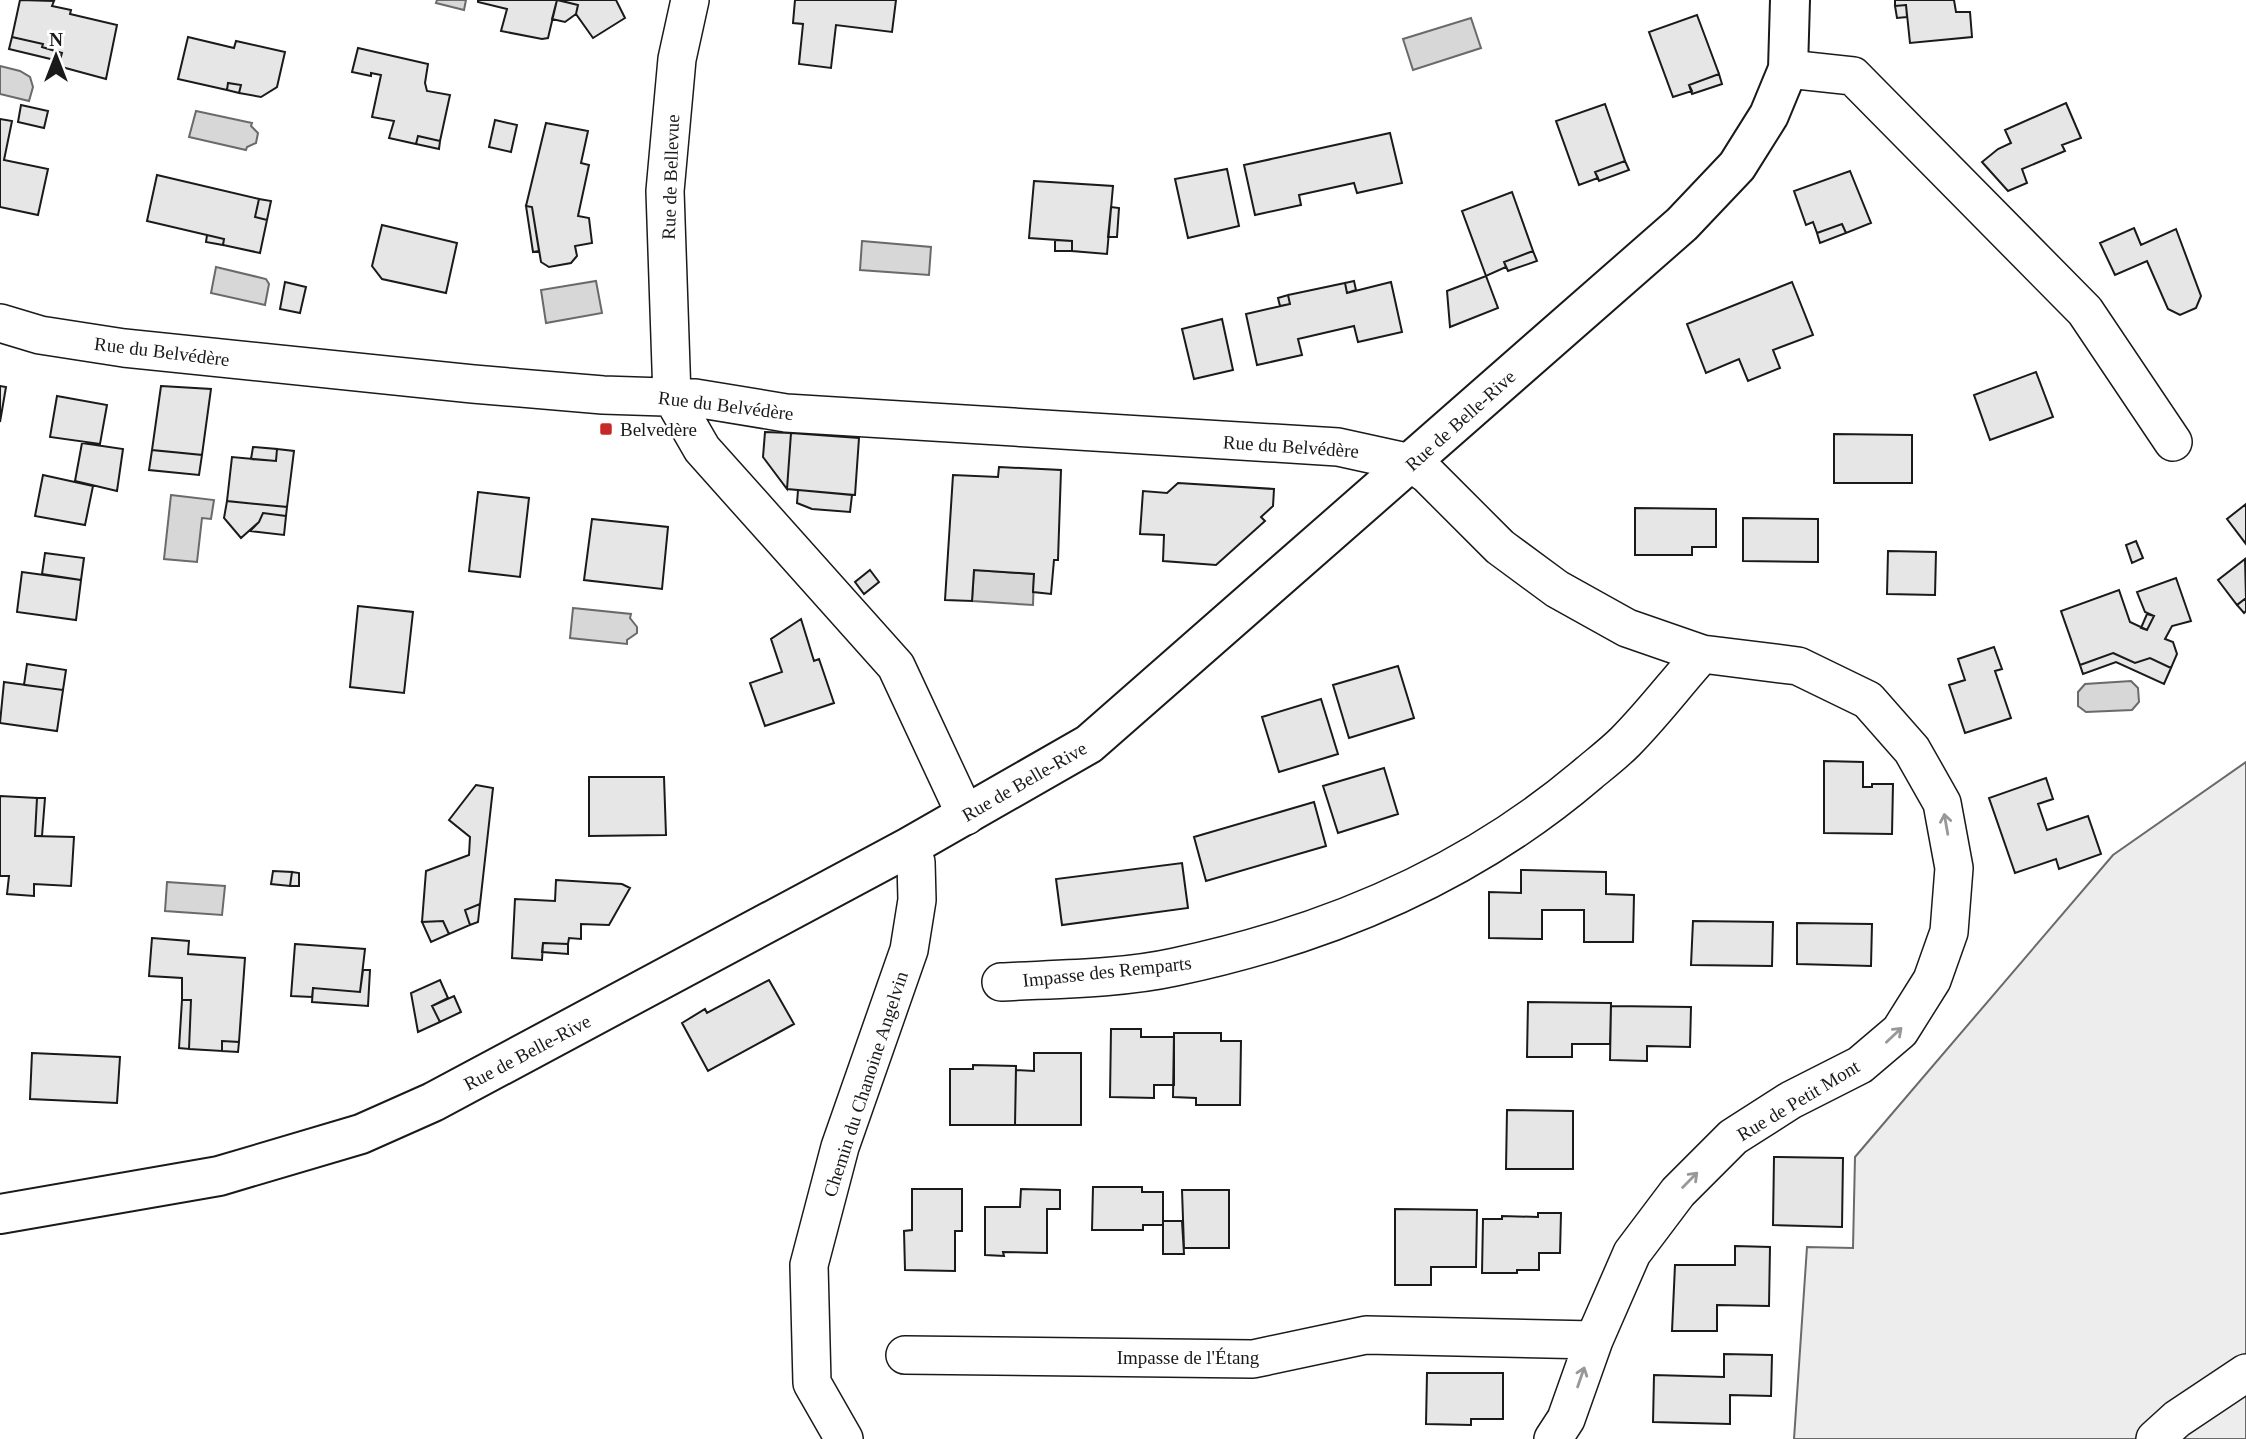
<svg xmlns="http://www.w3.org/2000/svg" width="2246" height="1439" font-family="Georgia,serif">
	<rect width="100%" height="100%" fill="#fff"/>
	<path fill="#ededed" stroke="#6a6a6a" stroke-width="2" d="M2246,762V1439H1794L1807,1247L1853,1248L1855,1157L2113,855Z"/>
	<path fill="#d7d7d7" stroke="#6a6a6a" stroke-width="2" d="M437,0H466L464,10L436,3Z
		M1471,18L1481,48L1413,70L1403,39Z
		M0,66L20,71L30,77L33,87L29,101L0,94Z
		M196,111L252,123L251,126L258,133L256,143L247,147L246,150L189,137Z
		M862,241L931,247L929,275L860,270Z
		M216,267L266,279L269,284L265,305L211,293Z
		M596,281L602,313L546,323L541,290Z
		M171,495L214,500L211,519L202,518L197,562L164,559Z
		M974,570L1034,574L1033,605L972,601Z
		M573,608L631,614L630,618L637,627V633L627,640V644L570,638Z
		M2131,681L2138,688L2139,702L2132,710L2086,712L2078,706V692L2085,684Z
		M167,882L225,886L222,915L165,911Z"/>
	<path fill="#e6e6e6" stroke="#1a1a1a" stroke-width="2" d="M20,0L54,1L52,6L71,10L70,14L117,25L106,79L58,66L62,53L42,47L43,44L12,37Z
		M478,0H557L548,38L542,39L501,31L507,9L478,2Z
		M557,0L578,5L576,14L565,22L552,19Z
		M558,0H616L625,18L593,38L576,14L578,5Z
		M795,0H896L892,32L836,25L831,68L799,64L803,24L793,23Z
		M1895,0H1954L1956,12H1970L1972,37L1910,43L1906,5L1895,6Z
		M1906,5L1907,17L1897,18L1895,6Z
		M1697,15L1719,74L1689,85L1692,91L1673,97L1649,32Z
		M12,37L43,44L42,47L62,53L59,61L9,49Z
		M188,37L234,48L236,41L285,52L277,87L261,97L239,93L241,85L228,83L227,90L178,79Z
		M358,48L428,64L425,83L427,91L450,95L440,141L418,136L416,144L389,138L394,121L372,117L381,75L371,73V76L352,72Z
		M1719,74L1722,84L1692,94L1689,85Z
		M228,83L241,85L239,93L227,90Z
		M2066,103L2081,138L2062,145L2065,151L2022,169L2027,183L2008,191L1982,162L1998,149L2011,143L2005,130Z
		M1605,104L1625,161L1595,172L1598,178L1579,185L1556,121Z
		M21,105L48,111L44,128L18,122Z
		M0,119L12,121L4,160L48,169L38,215L0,207Z
		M495,120L517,125L511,152L489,147Z
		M546,123L588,131L581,163L589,165L578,216L589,218L592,243L575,246L577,256L571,263L549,267L541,262L532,207L526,206Z
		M1390,133L1402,183L1357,193L1354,183L1299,195L1301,205L1255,215L1244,165Z
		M418,136L440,141L439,149L416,144Z
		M1625,161L1629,170L1599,181L1595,172Z
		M1227,169L1239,226L1188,238L1175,179Z
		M1850,171L1871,223L1846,233L1842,224L1817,233L1813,222L1806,225L1794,191Z
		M157,175L259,199L255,217L267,220L260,253L223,245L224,239L147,221Z
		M1034,181L1113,186L1107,254L1072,251V241L1029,238Z
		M1512,192L1533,251L1504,262L1506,267L1486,276L1462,211Z
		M259,199L271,201L267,220L255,217Z
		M526,206L532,207L539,251L533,252Z
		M1111,207L1119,208L1117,237H1108Z
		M1842,224L1846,233L1820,243L1817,233Z
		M382,225L457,243L446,293L382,279L372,266Z
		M2134,228L2141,245L2176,229L2201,296L2196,308L2180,315L2168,309L2147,261L2115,275L2100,243Z
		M207,235L224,239L223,245L206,242Z
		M1055,240L1072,241V251H1055Z
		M1533,251L1537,261L1508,271L1504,262Z
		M1486,276L1498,308L1450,327L1447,291Z
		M1354,281L1356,290L1347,293L1345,283Z
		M285,282L306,287L300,313L280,309Z
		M1391,282L1402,332L1358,342L1354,326L1298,339L1302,355L1257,365L1246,314L1290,304L1288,295L1345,283L1347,293Z
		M1792,282L1813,335L1773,350L1780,368L1748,381L1739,359L1706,373L1687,324Z
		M1288,295L1290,304L1280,306L1278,298Z
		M1222,319L1233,370L1194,379L1182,329Z
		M2036,372L2053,417L1990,440L1974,395Z
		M0,386L6,387L0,422Z
		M161,386L211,389L202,455L152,450Z
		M57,396L107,405L100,444L50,437Z
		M765,432L791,433L787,489L763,457Z
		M791,433L859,438L855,495L787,489Z
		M1834,434L1912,435V483H1834Z
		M82,443L123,449L117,491L75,481Z
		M253,447L277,449L276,461L251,459Z
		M277,449L294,451L287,507L227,501L232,457L276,461Z
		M152,450L202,455L199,475L149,470Z
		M999,467L1061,470L1058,560H1054L1051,594L1033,592L1034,574L974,570L972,601L945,600L953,475L998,477Z
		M43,475L93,486L85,525L35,516Z
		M1178,483L1274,489L1273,506L1261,517L1265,521L1216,565L1163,561L1164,535L1140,534L1143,491L1167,493Z
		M798,490L852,495L850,512L812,509L797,503Z
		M478,492L529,498L520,577L469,571Z
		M227,501L287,507L286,516L263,513L259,522L241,538L224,518Z
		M2246,504V544L2227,519Z
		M1635,508L1716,509V547H1692V555H1635Z
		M263,513L286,516L284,535L250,531L259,522Z
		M1743,518L1818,519V562L1743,561Z
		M592,519L668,527L662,589L584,580Z
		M2136,541L2143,558L2132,563L2126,545Z
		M1888,551L1936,552L1935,595L1887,594Z
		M45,553L84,558L81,580L42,574Z
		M2245,559L2246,598L2237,605L2218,580Z
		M870,570L879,582L864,594L855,582Z
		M22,572L81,580L76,620L17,612Z
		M2176,578L2191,621L2172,626L2165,639L2173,642L2177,654L2171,668L2150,658L2135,663L2113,653L2080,665L2061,611L2119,590L2130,622L2147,630L2154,616L2145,612L2137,592Z
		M2246,598V611L2244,613L2237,605Z
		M358,606L413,612L404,693L350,687Z
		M2147,614L2154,616L2147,630L2141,628Z
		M801,619L814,661L819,659L834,703L765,726L750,683L782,672L771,639Z
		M1994,647L2002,669L1995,671L2011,718L1965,733L1949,685L1965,680L1958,659Z
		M2113,653L2135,663L2150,658L2171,668L2164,684L2116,662L2083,674L2080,665Z
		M27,664L66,670L63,690L24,685Z
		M1398,666L1414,718L1349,738L1333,685Z
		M4,682L63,690L57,731L0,723Z
		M1321,699L1338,754L1279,772L1262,717Z
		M1824,761L1863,762V787H1872V784H1893L1892,834L1824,833Z
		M1384,768L1398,814L1338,833L1323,786Z
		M589,777H664L666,835L589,836Z
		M2046,778L2053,799L2038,804L2047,830L2088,816L2101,854L2059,869L2056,859L2015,873L1989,798Z
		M476,785L493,788L480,904L465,910L470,925L449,934L443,921L422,922L426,871L469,855L470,837L449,820Z
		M0,796L37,798L35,836L74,837L71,886L34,884V896L7,894L9,876H0Z
		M37,798H45L42,836H35Z
		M1314,802L1326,846L1206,881L1194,837Z
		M1182,863L1188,908L1062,925L1056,879Z
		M1521,870L1606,872V894L1634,895L1633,942H1584V910H1542V939L1489,938V892L1521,893Z
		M273,871L292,872L290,886L271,884Z
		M292,872L299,873V886H290Z
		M556,880L622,884L630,888L609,925L581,924V939L569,938L568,944L543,943L542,960L512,958L515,899L555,901Z
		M480,904L478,922L470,925L465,910Z
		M443,921L449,934L431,942L422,922Z
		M1693,921L1773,922L1772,966L1691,965Z
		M1797,923L1872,924L1871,966L1797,964Z
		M152,938L189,941L188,954L245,958L239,1042L222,1041V1051L189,1049L191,1000H182V978L149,976Z
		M543,943L568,944V954L542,952Z
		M295,944L365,949L360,992L313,988L312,997L291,996Z
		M363,970H370L368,1006L312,1002L313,988L360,992Z
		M440,980L448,998L432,1006L440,1022L418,1032L411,993Z
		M769,980L794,1024L708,1071L682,1023L705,1009L707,1013Z
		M454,996L461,1012L440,1022L432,1006Z
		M182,1000H191L189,1049L179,1048Z
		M1528,1002L1611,1003L1610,1044H1572V1057H1527Z
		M1611,1006L1691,1007L1690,1047L1647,1046V1061L1610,1060Z
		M1111,1029H1141V1037H1174V1085H1154V1098L1110,1097Z
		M1174,1033H1221V1041H1241L1240,1105H1196V1098L1173,1097Z
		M222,1041L239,1042L238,1052L222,1051Z
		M32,1053L120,1057L117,1103L30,1099Z
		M1034,1053H1081V1125H1015L1016,1070L1034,1071Z
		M973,1065L1016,1066L1015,1125H950V1069H973Z
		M1507,1110L1573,1111V1169H1506Z
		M1774,1157L1843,1158L1842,1227L1773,1225Z
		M1093,1187H1142V1192H1163V1225H1143V1230H1092Z
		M912,1189H962V1231H955V1271L905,1270L904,1231L912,1230Z
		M1021,1189L1060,1190V1209H1047V1253L1003,1252L1004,1256L985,1255V1207H1020Z
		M1182,1190H1229V1248H1184Z
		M1395,1209L1477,1210L1476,1267H1431V1285H1395Z
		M1538,1213H1561L1560,1253H1539V1270H1517V1273H1482L1483,1219H1502V1216L1538,1217Z
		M1163,1221H1182L1184,1254H1163Z
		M1735,1246L1770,1247L1769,1306L1717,1305V1331H1672L1675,1265H1735Z
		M1724,1354L1772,1355L1771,1396L1730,1395V1424L1653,1422L1654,1375L1724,1377Z
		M1427,1373H1503V1419H1471V1425L1426,1424Z"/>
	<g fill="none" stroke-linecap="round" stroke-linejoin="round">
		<defs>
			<path id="minor" d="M690,0L677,59L665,191L672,397L702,449L896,666L966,816
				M1788,69L1853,76L2085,311L2173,442
				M0,323L40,335L124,348L473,384L603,395L695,398L786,413L1338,447L1411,463L1428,475L1500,547L1557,589L1627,628L1702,654L1798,666L1868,700L1912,750L1942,803L1954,868L1949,932L1932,980L1900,1031L1860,1065L1791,1100L1733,1137L1678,1192L1632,1253L1594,1340L1566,1419L1553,1439
				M1001,982C1057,979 1120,979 1175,967C1327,935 1470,875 1589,773C1601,763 1614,753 1625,742C1652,715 1676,683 1702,654
				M905,1355L1253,1359L1366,1335L1594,1340
				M844,1439L812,1383L809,1265L840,1147L909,950L917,900L916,862L909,847
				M2155,1439L2177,1419L2246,1373"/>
			<path id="tertiary" d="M0,1214L219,1176L361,1134L433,1102L909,847L1089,744L1682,224L1737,166L1769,115L1788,69L1790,0"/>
		</defs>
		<use href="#minor" stroke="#1a1a1a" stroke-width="40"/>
		<use href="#tertiary" stroke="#1a1a1a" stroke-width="42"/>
		<use href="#minor" stroke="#fff" stroke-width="37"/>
		<use href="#tertiary" stroke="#fff" stroke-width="38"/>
	</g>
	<defs><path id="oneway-shaft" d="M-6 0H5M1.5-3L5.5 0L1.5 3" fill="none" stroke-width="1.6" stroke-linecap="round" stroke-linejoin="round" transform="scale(1.75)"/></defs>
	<g stroke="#989898">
		<use href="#oneway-shaft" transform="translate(1946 824) rotate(-100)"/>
		<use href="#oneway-shaft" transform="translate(1894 1035) rotate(-43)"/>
		<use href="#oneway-shaft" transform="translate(1690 1180) rotate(-45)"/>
		<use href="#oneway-shaft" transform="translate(1581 1377) rotate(-71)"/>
	</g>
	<rect fill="#c62828" stroke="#fff" stroke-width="2.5" x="599" y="422" width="14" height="14" rx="3.5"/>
	<g text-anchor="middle" stroke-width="5" stroke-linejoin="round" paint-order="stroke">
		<g font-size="19" fill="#1a1a1a" stroke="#fff">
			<text transform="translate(670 177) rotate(-88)" y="7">Rue de Bellevue</text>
			<text transform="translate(162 351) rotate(7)" y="7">Rue du Belvédère</text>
			<text transform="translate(726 405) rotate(7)" y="7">Rue du Belvédère</text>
			<text transform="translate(1460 420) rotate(-42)" y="7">Rue de Belle-Rive</text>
			<text transform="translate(1291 446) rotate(4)" y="7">Rue du Belvédère</text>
			<text transform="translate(1024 781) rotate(-30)" y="7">Rue de Belle-Rive</text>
			<text transform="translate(1107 971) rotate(-6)" y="7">Impasse des Remparts</text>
			<text transform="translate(527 1052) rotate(-28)" y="7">Rue de Belle-Rive</text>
			<text transform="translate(865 1084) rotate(-72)" y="7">Chemin du Chanoine Angelvin</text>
			<text transform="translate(1798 1100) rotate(-31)" y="7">Rue de Petit Mont</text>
			<text x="1188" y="1364">Impasse de l'Étang</text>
		</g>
		<g font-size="19" fill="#1a1a1a" stroke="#fff" text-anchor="start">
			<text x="620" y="436">Belvedère</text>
		</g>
	</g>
	<g transform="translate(56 56)" stroke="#ffffff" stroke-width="5" paint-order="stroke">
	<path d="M0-5L12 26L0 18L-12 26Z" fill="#1a1a1a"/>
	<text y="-10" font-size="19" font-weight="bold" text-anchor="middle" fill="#1a1a1a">N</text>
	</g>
</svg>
